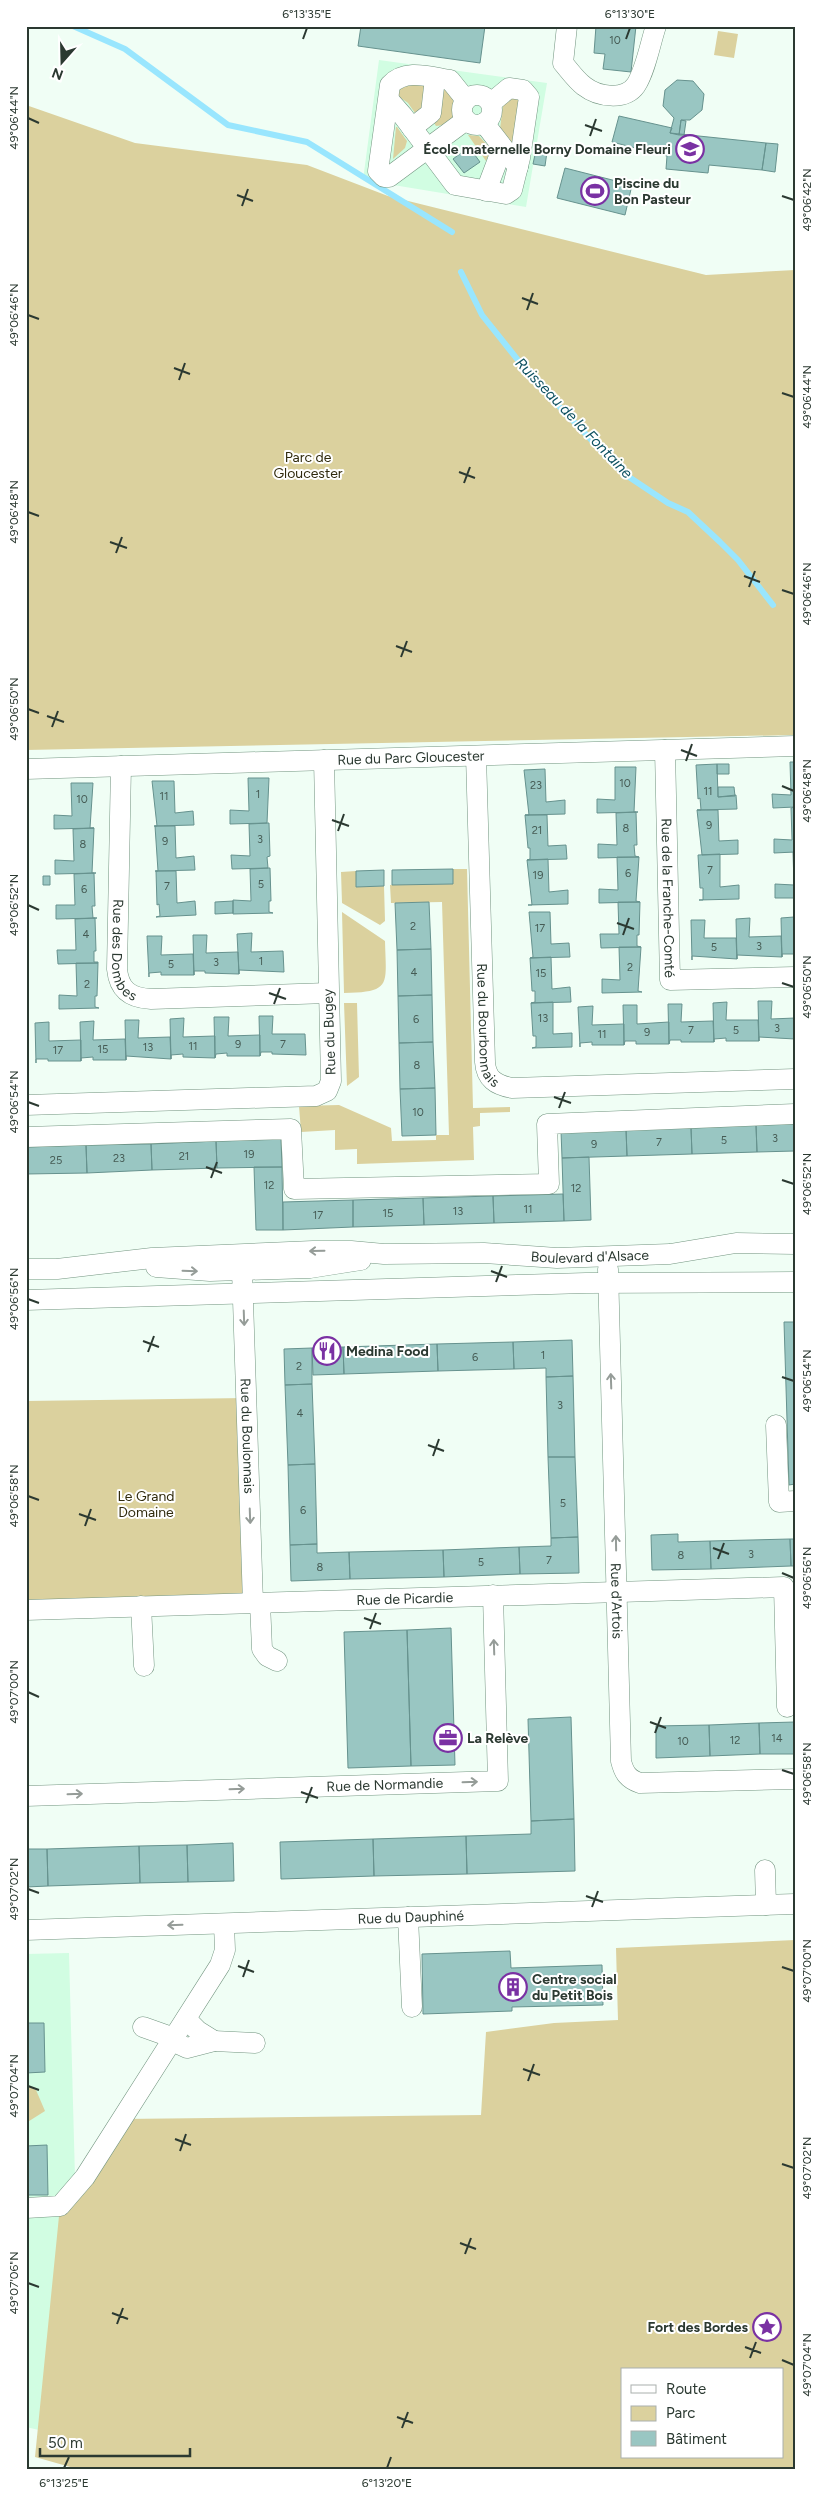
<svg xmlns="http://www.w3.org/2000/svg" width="821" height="2496" font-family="Figtree,sans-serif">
	<rect width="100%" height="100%" fill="#f0fef5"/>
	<path fill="#d1fde2" d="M379,60L547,83L526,207L363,180Z
		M69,1953L82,2440L26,2427V1954Z"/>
	<path fill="#dbd19e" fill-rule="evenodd" d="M718,31L738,34L734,58L714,55Z
		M409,83L425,85L422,108L415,113L408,103L398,96V91Z
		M444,88L453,97V118L444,125L436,126L433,121Z
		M514,98L519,99L513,144L500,129L503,104Z
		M26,105L135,143L307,165L388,196L706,275L795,270V735L26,750Z
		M396,127H397L407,141L405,148L393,159Z
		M468,135L479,136L491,149L486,161Z
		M453,869H467L473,1108L510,1107V1112L480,1113V1126L473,1127L474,1160L357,1164V1149L335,1150V1130L301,1132L299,1106L339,1105L391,1128L392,1141L436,1140V1135H449L442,902L391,903L390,885L453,884Z
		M356,871V887L384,886L385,921L380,925L342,903L341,872Z
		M342,912L385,941C386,985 392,992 344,993Z
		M344,1003H357L359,1077L347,1086Z
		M246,1398L253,1603L26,1610V1401Z
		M795,1940V2470H81L35,2457L60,2206L122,2119L481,2115L486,2032L554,2023L618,2020L616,1948ZM622,2370H782V2457H622Z
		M26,2085L36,2090L45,2111L26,2123Z"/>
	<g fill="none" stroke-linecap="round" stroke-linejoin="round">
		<path stroke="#99e6fe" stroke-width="6" d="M73,26L125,49L228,125L307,142L452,232
			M461,272L482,315L533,379L623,473L668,503L688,512L720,542L738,560L773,605"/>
	</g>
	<path fill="#99c6c2" stroke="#66928e" d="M361,26H485L480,63L358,46Z
		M596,26H636L631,72L603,69L605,54L594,53Z
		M677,80L693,81L704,94L702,110L690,120H681L679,135L670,133L674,118L663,106L665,90Z
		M619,116L672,128L670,133L766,143L762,170L709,165L708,173L666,169L667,156L612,142Z
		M681,120L686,121L684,135H679Z
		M766,143L778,144L775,172L762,170Z
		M469,147L480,162L464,173L453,159Z
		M536,150L547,152L545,166L533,164Z
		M565,168L632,185L625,215L557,198Z
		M790,762H795V807L773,808L772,794L791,795Z
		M717,764L718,797L736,795L737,809L697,810H701L700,798L698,799L696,765Z
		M717,764H729V774H717Z
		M615,767H636L634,812H638L597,813V799L615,800Z
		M545,769L546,802L565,800V814L525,815H529L524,770Z
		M248,778H269L267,823L230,824V810L249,811Z
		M152,781H174L175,813L193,811L194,825L154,826H157Z
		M71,783H93L90,828H94L54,829V815L72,816Z
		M718,787H734L735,796L718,797Z
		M795,807V852L774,853V839L792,840L791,808Z
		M697,810H718L719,841L738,840V854L702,855Z
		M636,812L637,845H634L635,856L639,857L598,858V844L617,845L616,813Z
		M525,815H547L548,846L566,845L567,859L527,860L530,859V848H528Z
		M269,823L270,856L267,857L268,868L232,869L231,855L250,856L249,824Z
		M155,826H175L176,858L194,856L195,870L155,871H158Z
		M94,828L92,873H96L55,874V860L74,861L73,829Z
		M793,852H795V898H775V884L794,885Z
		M720,854V887L739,885V899L699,900H703V888H700L698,855Z
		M617,857H639L636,901L640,902L599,903V889L618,890Z
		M548,859L549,892L568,890V904L528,905H532L527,860Z
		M270,868L271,901H269V912L273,913L233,914V900L251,901L250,869Z
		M453,869V884L392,885V870Z
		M384,870V886L356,887V871Z
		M156,871H176L177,903L195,901L196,915L156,917L160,916L159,904L157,905Z
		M94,873L95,906H92L93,918H97L56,919V905H75L74,874Z
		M43,876H50V885H43Z
		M233,901V913L215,914V902Z
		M429,902L431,949L397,950L395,903Z
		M618,902H640L639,935H637V946L641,947L601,948L600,934H619Z
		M529,912H550L551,944L569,943L570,957L530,958L533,957Z
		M794,917L795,956L794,954H782V957L781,918Z
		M95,918L96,951H94V962H98V963L58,964L57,950H76L75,919Z
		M750,918L749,937L781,936L782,957L737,955V959L736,919Z
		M691,920H705L704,938H736L737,959L692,956V960Z
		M252,933L251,952L283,951L284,972L239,970V974L237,934Z
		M193,935H207L206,953L238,952L239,974L205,973V971H194V975Z
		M147,936H162L161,955L193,954L194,975H161V972L149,973V977Z
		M619,947H641L638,991L642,992L602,993V979L620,980Z
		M431,949L432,995L398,996L397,950Z
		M551,957L552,989L570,987L571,1002L531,1003L535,1002V991H532L530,958Z
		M76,963H98L97,996H95V1007L99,1008L59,1009V995L77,996Z
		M432,995L433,1042L399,1043L398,996Z
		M758,1001H772L771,1019L795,1018V1039L759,1037V1041Z
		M553,1002V1034L572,1033V1047L532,1048L536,1047V1036H533L531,1003Z
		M727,1002L726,1020H758L759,1041H726V1038L714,1039V1042L713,1003Z
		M668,1004H682L681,1022L713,1021L714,1042H681V1040H670L669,1044Z
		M623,1005H637V1024L669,1022V1044H636V1041H625L624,1045Z
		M593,1006L592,1025L624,1024V1045H592V1042L580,1043V1047L578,1007Z
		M259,1016H273L272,1034H305L306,1055L272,1054V1052H261L260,1056Z
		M214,1017H229L228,1036L260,1035V1056H227V1053L216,1054L215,1058Z
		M184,1018L183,1037L215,1036V1058L183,1057V1054L171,1055V1059L170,1019Z
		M125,1020H139L138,1038L170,1037L171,1059L126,1056V1060Z
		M94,1021L93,1040L125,1039L126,1060H93V1057L81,1058V1061L80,1022Z
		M49,1022V1041L81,1040V1061H48V1059H36V1063L35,1023Z
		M433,1042L435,1088L400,1089L399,1043Z
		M435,1088L436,1135L402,1136L400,1089Z
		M795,1124V1151L757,1152L756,1125Z
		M756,1125L757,1152L692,1154L691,1128Z
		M691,1128L692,1154L627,1156L626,1129Z
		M626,1129L627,1156L562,1158L561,1131Z
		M281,1139L282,1167L217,1168L216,1141Z
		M216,1141L217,1168L152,1170L151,1144Z
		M151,1144L152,1170L87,1173L86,1145Z
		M86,1145L87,1173L26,1174V1147Z
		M589,1157L591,1220L564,1221L562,1158Z
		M254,1167H282L283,1230H256Z
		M563,1194L564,1221L494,1223L493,1196Z
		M493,1196L494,1223L424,1225L423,1198Z
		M423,1198L424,1225L353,1227V1200Z
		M353,1200V1227L283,1230V1202Z
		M784,1322H795V1484L789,1485Z
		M572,1340L573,1376L546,1377V1368L514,1369L513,1342Z
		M513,1342L514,1369L438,1371L437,1344Z
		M437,1344L438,1371L344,1374L343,1347Z
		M343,1347L344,1374L313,1375L312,1348Z
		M312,1348V1384L285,1385L284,1349Z
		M573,1376L575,1457H548L546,1377Z
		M312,1384L315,1464L288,1465L285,1385Z
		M548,1457H575L578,1537L551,1538Z
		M315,1464L317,1544L290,1545L288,1465Z
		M678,1534V1542L710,1541L711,1569L652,1570L651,1535Z
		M578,1537L579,1573L520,1574L519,1547L551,1546V1538Z
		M790,1539H795V1566H791Z
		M790,1539L791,1566L711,1569L710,1541Z
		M317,1544V1553L349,1552L350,1579L291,1581L290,1545Z
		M519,1547L520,1574L444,1577L443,1550Z
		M443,1550L444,1577L350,1579L349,1552Z
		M451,1628L455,1765L411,1766L407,1630Z
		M407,1630L411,1766L348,1768L344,1632Z
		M571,1717L574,1819L531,1821L528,1719Z
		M795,1722V1754H760L759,1723Z
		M759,1723L760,1754L710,1756L709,1725Z
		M709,1725L710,1756L656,1758V1726Z
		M574,1819L575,1871L467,1874L466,1836L531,1834V1821Z
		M466,1836L467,1874L374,1876L373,1839Z
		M373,1839L374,1876L281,1879L280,1842Z
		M233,1843L234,1881L188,1882L187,1845Z
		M187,1845L188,1882L140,1883L139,1846Z
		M139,1846L140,1883L48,1886L47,1849Z
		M26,1849H47L48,1886L26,1887Z
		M510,1951L511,1968L602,1965L603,2005L512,2007V2011L423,2014L422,1954Z
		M26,2023H44L45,2072L26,2073Z
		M47,2145L48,2195H26V2146Z"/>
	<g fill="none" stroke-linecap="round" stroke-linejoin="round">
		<defs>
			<g id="minor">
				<path d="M567,26L563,63C569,70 576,80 584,86C598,97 625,101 636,85C646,69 650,44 656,26"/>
				<circle cx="477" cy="110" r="15"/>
				<path d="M389,100L403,116L455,185L506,194L512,190L520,158L529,97L523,90L509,88L491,103"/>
				<path d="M466,120L389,177H384L378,171L390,85C405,68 430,77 450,80L466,100"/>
				<path d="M484,123L518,167"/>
				<path d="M412,128L431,113L435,78"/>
				<path d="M486,191L500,154L505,151"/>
				<path id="s1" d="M665,750L670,980L795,977"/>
				<path id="s2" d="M476,756L485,1062C486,1079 496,1085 512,1088L795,1079"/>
				<path id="s3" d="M121,766L117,969C119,990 130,998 151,999L328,993"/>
				<path id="s4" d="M26,769L795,746"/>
				<path d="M26,1105L316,1096L327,1091L331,1081L324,760"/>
				<path d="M26,1137L291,1129L294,1189L549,1184L547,1124L795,1114"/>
				<path d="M156,1267L210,1271L310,1268L361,1260"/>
				<path id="s5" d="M26,1269H57L152,1258L313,1251H351L384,1254L484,1253L557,1258L670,1254L736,1243L795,1244"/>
				<path id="s6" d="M608,1269L621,1761C624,1773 628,1779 640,1783L795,1779"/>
				<path id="s7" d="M242,1270L253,1603"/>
				<path d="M26,1300L586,1283L795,1282"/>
				<path d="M776,1425L779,1502L795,1501"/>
				<path d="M260,1603L262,1649L267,1656L277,1661"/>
				<path d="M141,1606L144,1666"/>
				<path id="s8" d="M26,1610L784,1587L787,1707"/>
				<path id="s9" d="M26,1796L498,1781L493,1595"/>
				<path d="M765,1870L766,1905"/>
				<path d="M408,1917L412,2007"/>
				<path id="s10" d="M26,1930L795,1904"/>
				<path d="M143,2027L174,2038"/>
				<path d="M172,2041L187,2048L214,2041L198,2031L186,2019"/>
				<path d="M214,2041L255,2043"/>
				<path d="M26,2208L60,2206L85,2177L220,1965L225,1950L224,1924"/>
			</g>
		</defs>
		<use href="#minor" stroke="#739580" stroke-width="21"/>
		<use href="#minor" stroke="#fff" stroke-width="20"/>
	</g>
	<defs><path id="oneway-shaft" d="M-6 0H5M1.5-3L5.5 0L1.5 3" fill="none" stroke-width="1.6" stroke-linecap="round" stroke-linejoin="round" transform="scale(1.25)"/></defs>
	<g stroke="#959c98">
		<use href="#oneway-shaft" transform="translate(317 1251) rotate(179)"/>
		<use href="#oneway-shaft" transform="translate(190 1271) rotate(2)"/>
		<use href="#oneway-shaft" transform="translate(244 1318) rotate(88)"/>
		<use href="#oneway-shaft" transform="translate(611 1381) rotate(-92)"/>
		<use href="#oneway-shaft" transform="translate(250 1516) rotate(88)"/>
		<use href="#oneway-shaft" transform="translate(616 1543) rotate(-91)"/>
		<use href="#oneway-shaft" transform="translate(494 1647) rotate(-92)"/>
		<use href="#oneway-shaft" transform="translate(470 1782) rotate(-2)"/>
		<use href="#oneway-shaft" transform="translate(237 1789) rotate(-2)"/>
		<use href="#oneway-shaft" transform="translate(75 1794) rotate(-2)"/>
		<use href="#oneway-shaft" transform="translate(175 1925) rotate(178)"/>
	</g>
	<path fill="none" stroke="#2b3931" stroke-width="2" d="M303,39L307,28M626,39L630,28M28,118L39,123M585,125L602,131M590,136L596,119M237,195L253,201M782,196L794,200M242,206L248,189M522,298L538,304M527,310L533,293M28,315L39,319M174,368L190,374M179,380L185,363M782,393L794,397M459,472L475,478M464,483L470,467M28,512L39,516M110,542L127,548M116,553L122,537M744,576L760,582M749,587L755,571M782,590L794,594M396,646L412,652M401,657L407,641M28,709L39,713M47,716L64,722M52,727L58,711M681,750L697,756M686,761L692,744M782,786L794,791M332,820L349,826M338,831L344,814M28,905L39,910M617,923L634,929M623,935L629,918M782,983L794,987M269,993L286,999M274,1004L280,988M554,1097L571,1103M28,1102L39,1106M559,1108L565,1092M206,1167L222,1173M211,1178L217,1162M782,1180L794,1184M491,1271L507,1277M496,1282L502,1266M28,1299L39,1303M143,1341L159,1347M148,1352L154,1336M782,1377L794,1381M428,1445L444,1451M433,1456L439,1439M28,1496L39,1500M79,1514L96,1520M85,1526L91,1509M713,1548L729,1554M718,1559L724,1543M782,1573L794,1578M364,1618L381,1624M370,1629L376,1613M28,1692L39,1697M650,1722L666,1728M655,1733L661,1717M782,1770L794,1774M301,1792L318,1798M306,1803L312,1787M28,1889L39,1893M586,1896L603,1902M592,1907L598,1891M238,1966L254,1972M782,1967L794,1971M243,1977L249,1960M523,2069L540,2075M528,2081L534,2064M28,2086L39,2090M175,2139L191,2145M180,2151L186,2134M782,2164L794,2168M460,2243L476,2249M465,2254L471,2238M28,2283L39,2287M112,2313L128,2319M117,2324L123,2308M745,2347L761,2353M750,2358L756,2342M782,2360L794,2365M397,2417L413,2423M402,2428L408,2412M64,2468L69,2457M387,2468L391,2457"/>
	<defs>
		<symbol id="school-ring" viewBox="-11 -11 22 22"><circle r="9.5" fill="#fff" stroke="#7a31a3" stroke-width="1.5"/><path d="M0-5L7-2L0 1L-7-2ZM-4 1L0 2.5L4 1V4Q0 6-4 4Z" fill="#7a31a3"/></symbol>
		<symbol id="stadium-ring" viewBox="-11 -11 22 22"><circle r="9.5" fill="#fff" stroke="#7a31a3" stroke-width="1.5"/><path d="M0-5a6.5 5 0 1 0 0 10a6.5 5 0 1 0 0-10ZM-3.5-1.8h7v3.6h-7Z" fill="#7a31a3"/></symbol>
		<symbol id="restaurant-ring" viewBox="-11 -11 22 22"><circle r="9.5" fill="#fff" stroke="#7a31a3" stroke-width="1.5"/><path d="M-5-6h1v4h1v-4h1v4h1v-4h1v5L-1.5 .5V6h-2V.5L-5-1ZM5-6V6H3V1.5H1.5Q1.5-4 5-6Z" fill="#7a31a3"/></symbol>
		<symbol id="office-ring" viewBox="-11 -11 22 22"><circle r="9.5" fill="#fff" stroke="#7a31a3" stroke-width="1.5"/><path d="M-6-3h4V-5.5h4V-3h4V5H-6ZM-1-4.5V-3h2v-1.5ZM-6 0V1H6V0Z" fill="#7a31a3"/></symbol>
		<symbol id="building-ring" viewBox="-11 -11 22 22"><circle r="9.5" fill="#fff" stroke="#7a31a3" stroke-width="1.5"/><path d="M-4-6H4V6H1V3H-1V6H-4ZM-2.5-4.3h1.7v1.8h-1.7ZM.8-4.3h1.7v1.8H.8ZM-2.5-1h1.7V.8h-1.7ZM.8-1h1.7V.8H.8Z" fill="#7a31a3"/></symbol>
		<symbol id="sight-ring" viewBox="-11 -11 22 22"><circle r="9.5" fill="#fff" stroke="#7a31a3" stroke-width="1.5"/><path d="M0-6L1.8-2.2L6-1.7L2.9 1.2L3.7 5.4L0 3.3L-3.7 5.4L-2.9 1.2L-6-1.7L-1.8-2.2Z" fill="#7a31a3"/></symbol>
	</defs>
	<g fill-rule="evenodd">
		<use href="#school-ring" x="674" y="133" width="32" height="32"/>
		<use href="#stadium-ring" x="579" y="175" width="32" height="32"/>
		<use href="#restaurant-ring" x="311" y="1335" width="32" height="32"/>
		<use href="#office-ring" x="432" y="1722" width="32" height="32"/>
		<use href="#building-ring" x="497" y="1971" width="32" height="32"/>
		<use href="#sight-ring" x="751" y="2311" width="32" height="32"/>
	</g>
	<g text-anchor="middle" stroke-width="4" stroke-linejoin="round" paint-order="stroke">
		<g font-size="11" fill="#465c55">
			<text x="615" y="44">10</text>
			<text x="625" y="787">10</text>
			<text x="536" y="789">23</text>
			<text x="708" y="795">11</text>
			<text x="258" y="798">1</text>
			<text x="164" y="800">11</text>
			<text x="82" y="803">10</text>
			<text x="709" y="829">9</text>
			<text x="626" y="832">8</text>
			<text x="537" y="834">21</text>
			<text x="260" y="843">3</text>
			<text x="165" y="845">9</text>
			<text x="83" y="848">8</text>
			<text x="710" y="874">7</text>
			<text x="628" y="877">6</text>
			<text x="538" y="879">19</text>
			<text x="261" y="888">5</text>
			<text x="167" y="890">7</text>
			<text x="84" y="893">6</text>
			<text x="413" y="930">2</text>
			<text x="540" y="932">17</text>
			<text x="86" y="938">4</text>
			<text x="759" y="950">3</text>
			<text x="714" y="951">5</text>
			<text x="261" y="965">1</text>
			<text x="216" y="966">3</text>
			<text x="171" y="968">5</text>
			<text x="630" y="971">2</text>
			<text x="414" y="976">4</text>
			<text x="541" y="977">15</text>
			<text x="87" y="988">2</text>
			<text x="543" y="1022">13</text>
			<text x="416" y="1023">6</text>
			<text x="777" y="1032">3</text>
			<text x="691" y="1034">7</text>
			<text x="736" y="1034">5</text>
			<text x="647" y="1036">9</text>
			<text x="602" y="1038">11</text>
			<text x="238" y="1048">9</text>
			<text x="283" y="1048">7</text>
			<text x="193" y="1050">11</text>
			<text x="148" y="1051">13</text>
			<text x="103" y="1053">15</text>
			<text x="58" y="1054">17</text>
			<text x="417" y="1069">8</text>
			<text x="418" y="1116">10</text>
			<text x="775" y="1142">3</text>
			<text x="724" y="1144">5</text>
			<text x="659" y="1146">7</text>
			<text x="594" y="1148">9</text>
			<text x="249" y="1158">19</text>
			<text x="184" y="1160">21</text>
			<text x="119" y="1162">23</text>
			<text x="56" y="1164">25</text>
			<text x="269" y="1189">12</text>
			<text x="576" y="1192">12</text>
			<text x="528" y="1213">11</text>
			<text x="458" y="1215">13</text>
			<text x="388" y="1217">15</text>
			<text x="318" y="1219">17</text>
			<text x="543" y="1359">1</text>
			<text x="475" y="1361">6</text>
			<text x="299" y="1370">2</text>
			<text x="560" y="1409">3</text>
			<text x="300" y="1417">4</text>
			<text x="563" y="1507">5</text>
			<text x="303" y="1514">6</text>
			<text x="751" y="1558">3</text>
			<text x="681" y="1559">8</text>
			<text x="549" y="1564">7</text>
			<text x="481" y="1566">5</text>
			<text x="320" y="1571">8</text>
			<text x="777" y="1742">14</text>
			<text x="735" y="1744">12</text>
			<text x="683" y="1745">10</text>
		</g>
		<g font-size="14" font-weight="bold" fill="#2b3931" stroke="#fff" text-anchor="start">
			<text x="671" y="154" text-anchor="end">École maternelle Borny Domaine Fleuri</text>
			<text x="614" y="188">Piscine du<tspan x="614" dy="16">Bon Pasteur</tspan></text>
			<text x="346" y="1356">Medina Food</text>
			<text x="467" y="1743">La Relève</text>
			<text x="532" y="1984">Centre social<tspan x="532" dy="16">du Petit Bois</tspan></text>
			<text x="748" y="2332" text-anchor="end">Fort des Bordes</text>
		</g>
		<g font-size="14" fill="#302a0d" stroke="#fff">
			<text x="308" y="462">Parc de<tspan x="308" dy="16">Gloucester</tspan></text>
			<text x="146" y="1501">Le Grand<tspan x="146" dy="16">Domaine</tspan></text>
		</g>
		<g font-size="14" fill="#2b3931" stroke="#fff">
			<text dy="5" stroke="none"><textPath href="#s4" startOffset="385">Rue du Parc Gloucester</textPath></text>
			<text dy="5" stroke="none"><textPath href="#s1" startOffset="148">Rue de la Franche-Comté</textPath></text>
			<text dy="5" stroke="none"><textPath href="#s3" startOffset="186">Rue des Dombes</textPath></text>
			<text dy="5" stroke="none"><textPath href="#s2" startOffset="270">Rue du Bourbonnais</textPath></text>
			<text transform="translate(329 1032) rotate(-92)" y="5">Rue du Bugey</text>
			<text dy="5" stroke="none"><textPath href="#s5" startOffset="565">Boulevard d'Alsace</textPath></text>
			<text dy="5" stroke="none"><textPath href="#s7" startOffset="166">Rue du Boulonnais</textPath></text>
			<text dy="5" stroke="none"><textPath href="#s8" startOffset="379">Rue de Picardie</textPath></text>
			<text dy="5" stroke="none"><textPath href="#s6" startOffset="332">Rue d'Artois</textPath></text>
			<text dy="5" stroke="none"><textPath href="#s9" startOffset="359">Rue de Normandie</textPath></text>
			<text dy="5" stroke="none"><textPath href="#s10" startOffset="385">Rue du Dauphiné</textPath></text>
		</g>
		<g font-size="15" font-style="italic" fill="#0e5161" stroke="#fff">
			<text transform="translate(574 418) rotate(46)" y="5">Ruisseau de la Fontaine</text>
		</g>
	</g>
	<rect width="821" height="2496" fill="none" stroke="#ffffff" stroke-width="55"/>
	<rect x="621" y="2368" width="162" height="90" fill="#ffffff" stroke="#aab0ad"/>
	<rect x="631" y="2385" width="25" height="8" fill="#ffffff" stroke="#aab0ad"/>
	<text x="666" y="2394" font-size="15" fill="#2b3931">Route</text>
	<rect x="631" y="2406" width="25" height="15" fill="#dbd19e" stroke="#aab0ad"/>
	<text x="666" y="2418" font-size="15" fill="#2b3931">Parc</text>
	<rect x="631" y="2431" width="25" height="15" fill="#99c6c2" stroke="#aab0ad"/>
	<text x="666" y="2444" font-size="15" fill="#2b3931">Bâtiment</text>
	<g transform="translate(62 62) rotate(200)" stroke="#ffffff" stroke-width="4" paint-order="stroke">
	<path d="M0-4L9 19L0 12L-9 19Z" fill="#2b3931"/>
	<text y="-8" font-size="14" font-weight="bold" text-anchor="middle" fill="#2b3931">N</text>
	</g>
	<path d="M40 2448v8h150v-8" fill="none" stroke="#2b3931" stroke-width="2.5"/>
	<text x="48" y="2448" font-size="15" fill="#2b3931" stroke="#ffffff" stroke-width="4" paint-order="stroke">50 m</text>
	<rect x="28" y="28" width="766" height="2440" fill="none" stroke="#2b3931" stroke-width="2"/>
	<g font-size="12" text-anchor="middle" fill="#2b3931">
		<text x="307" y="18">6°13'35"E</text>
		<text x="630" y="18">6°13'30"E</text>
		<text transform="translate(14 118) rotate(-90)" y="4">49°06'44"N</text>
		<text transform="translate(807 200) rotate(-90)" y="4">49°06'42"N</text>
		<text transform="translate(14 315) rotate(-90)" y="4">49°06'46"N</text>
		<text transform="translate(807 397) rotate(-90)" y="4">49°06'44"N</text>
		<text transform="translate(14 512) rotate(-90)" y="4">49°06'48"N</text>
		<text transform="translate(807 594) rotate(-90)" y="4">49°06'46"N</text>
		<text transform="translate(14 709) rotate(-90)" y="4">49°06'50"N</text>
		<text transform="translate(807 791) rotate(-90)" y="4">49°06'48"N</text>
		<text transform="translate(14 905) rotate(-90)" y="4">49°06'52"N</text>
		<text transform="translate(807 987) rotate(-90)" y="4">49°06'50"N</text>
		<text transform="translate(14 1102) rotate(-90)" y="4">49°06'54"N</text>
		<text transform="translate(807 1184) rotate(-90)" y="4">49°06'52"N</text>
		<text transform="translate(14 1299) rotate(-90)" y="4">49°06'56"N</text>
		<text transform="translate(807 1381) rotate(-90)" y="4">49°06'54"N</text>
		<text transform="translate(14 1496) rotate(-90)" y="4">49°06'58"N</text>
		<text transform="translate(807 1578) rotate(-90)" y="4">49°06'56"N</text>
		<text transform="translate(14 1692) rotate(-90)" y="4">49°07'00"N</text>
		<text transform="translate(807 1774) rotate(-90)" y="4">49°06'58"N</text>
		<text transform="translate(14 1889) rotate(-90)" y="4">49°07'02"N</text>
		<text transform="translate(807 1971) rotate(-90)" y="4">49°07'00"N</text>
		<text transform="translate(14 2086) rotate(-90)" y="4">49°07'04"N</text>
		<text transform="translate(807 2168) rotate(-90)" y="4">49°07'02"N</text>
		<text transform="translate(14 2283) rotate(-90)" y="4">49°07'06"N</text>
		<text transform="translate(807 2365) rotate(-90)" y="4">49°07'04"N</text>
		<text x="64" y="2487">6°13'25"E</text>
		<text x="387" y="2487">6°13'20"E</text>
	</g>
</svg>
